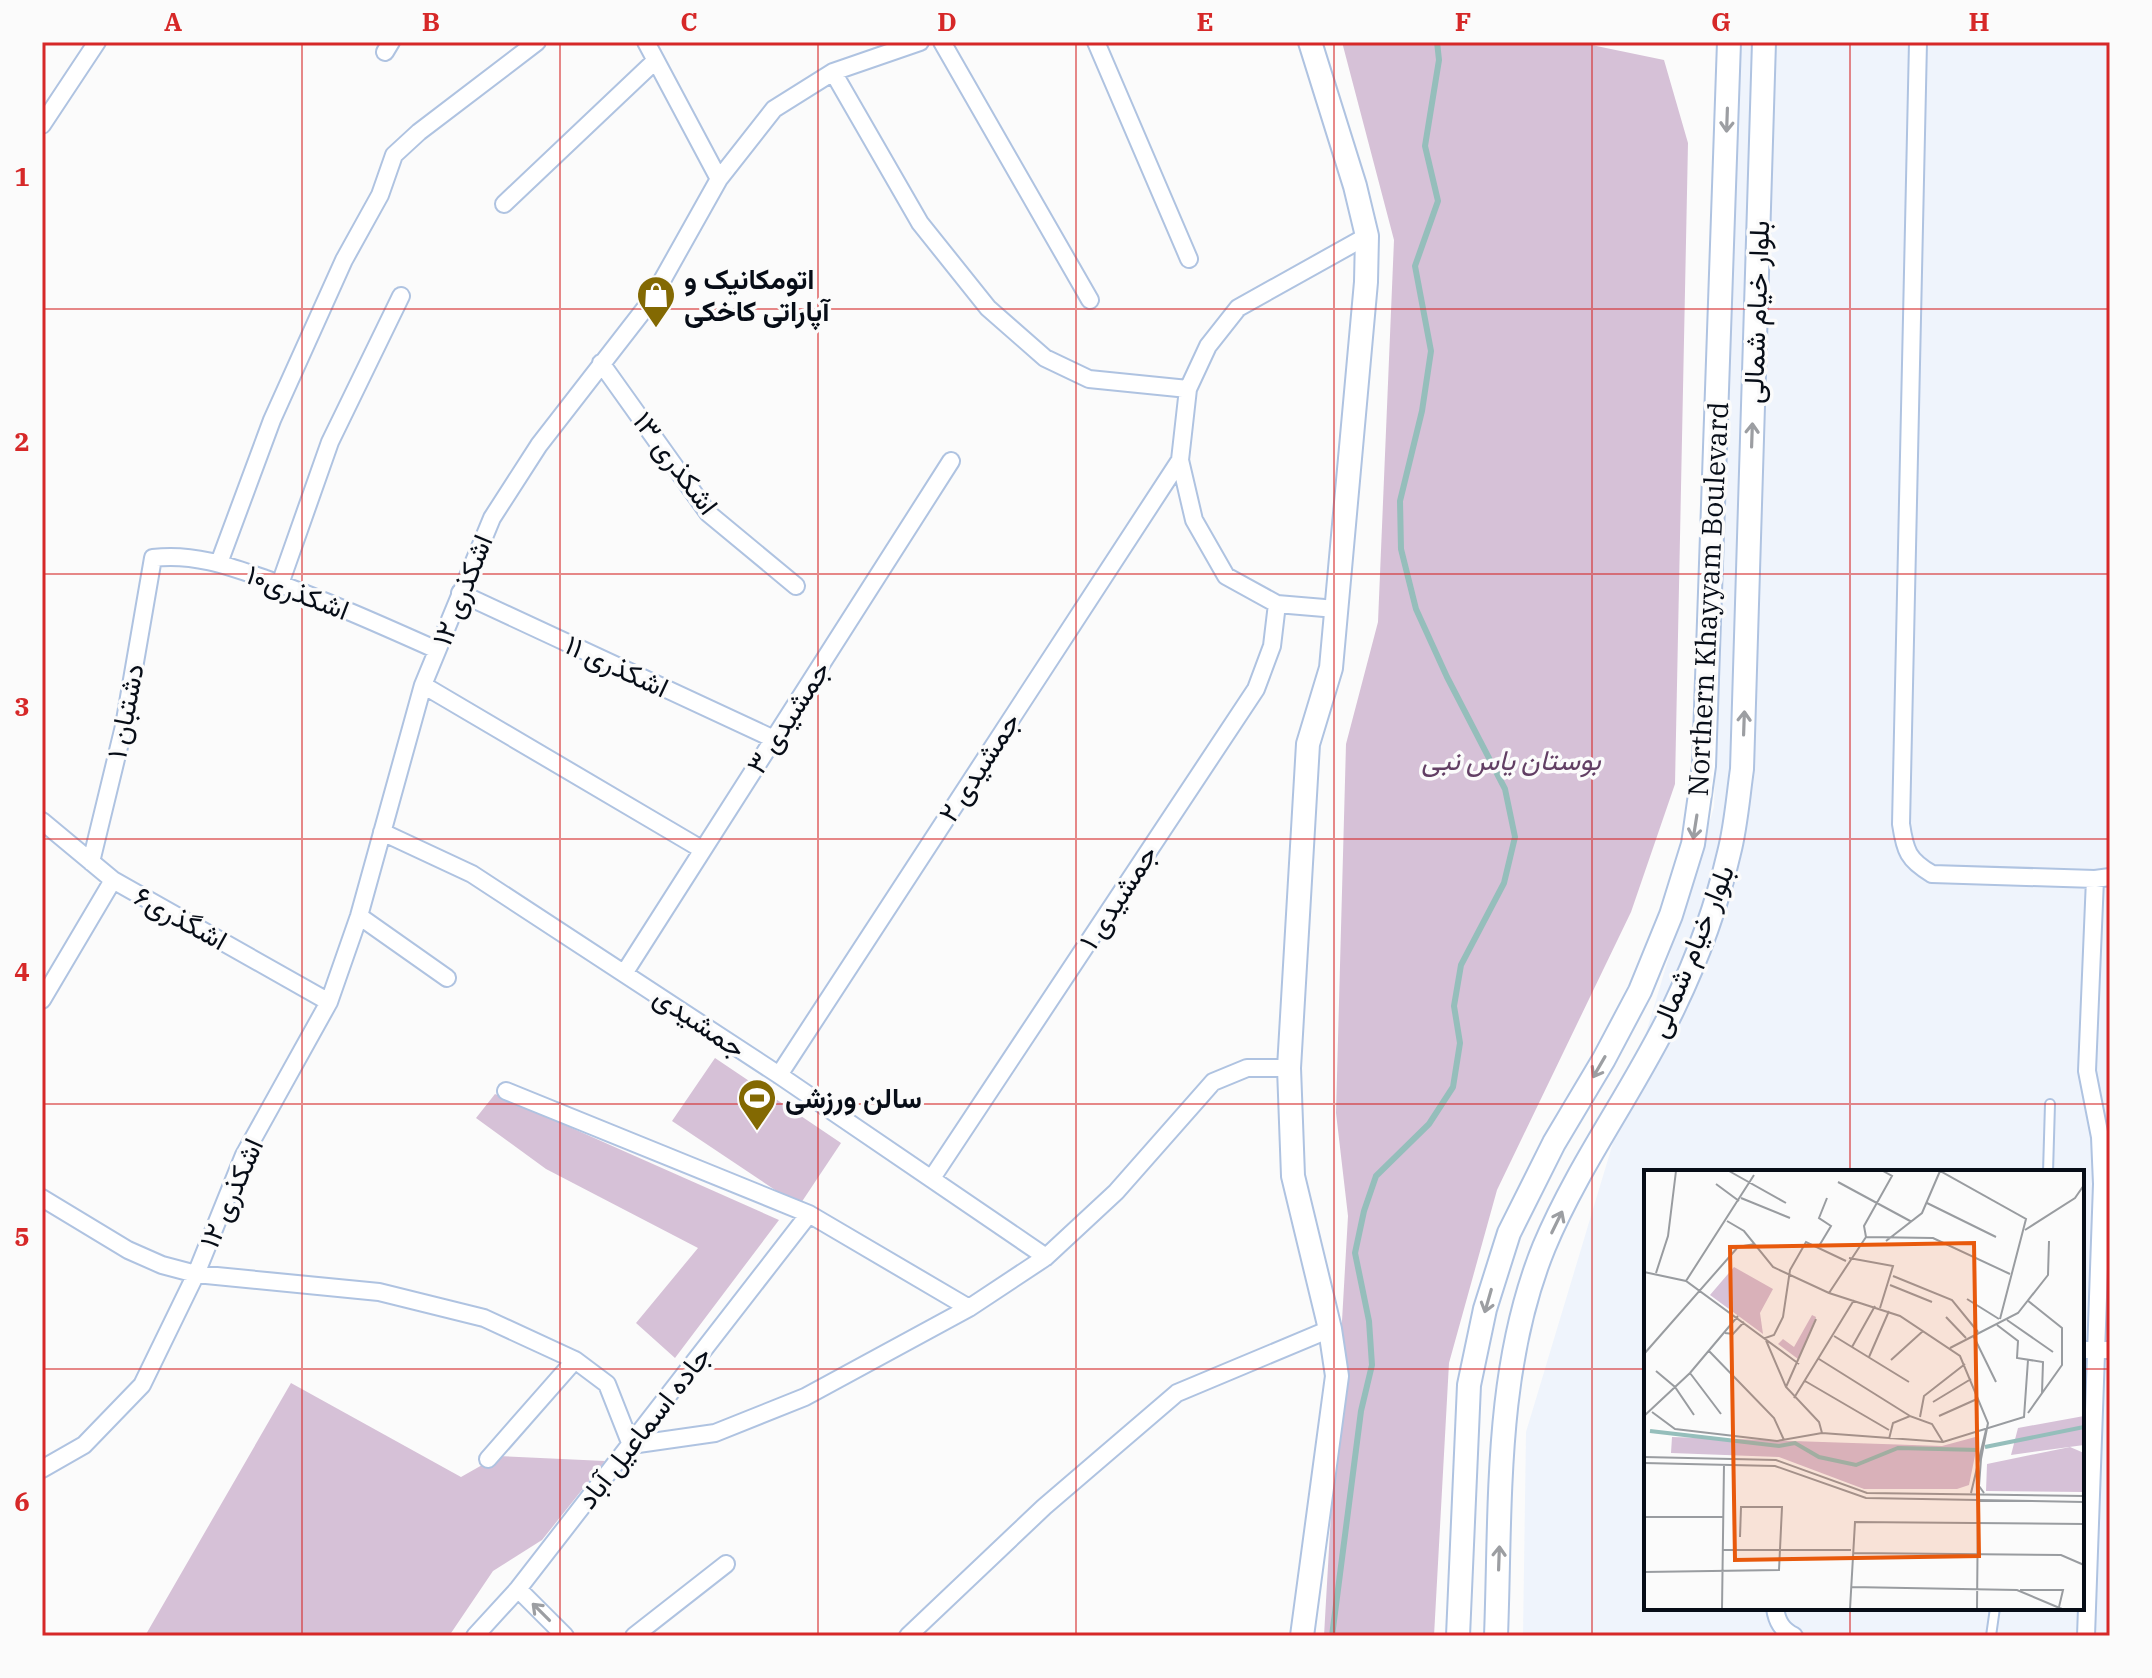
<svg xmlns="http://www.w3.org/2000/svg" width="2152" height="1678" font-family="'IBM Plex Serif',Vazirmatn,serif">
	<rect width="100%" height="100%" fill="#fbfbfb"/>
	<path fill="#eff4fc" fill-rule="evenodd" d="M1735,42H2110V1636H1523L1526,1432L1714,807ZM1646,1172H2082V1608H1646Z"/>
	<path fill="#d6c1d7" d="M1342,42H1577L1664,60L1688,143L1675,784L1631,912L1497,1190L1449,1363L1434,1636H1324L1348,1216L1336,1113L1346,744L1378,622L1394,240Z
		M715,1058L841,1143L799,1206L672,1121Z
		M495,1094L779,1220L675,1358L636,1323L698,1248L546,1169L476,1118Z
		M291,1383L461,1477L498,1456L605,1461L542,1540L493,1571L449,1636H145Z"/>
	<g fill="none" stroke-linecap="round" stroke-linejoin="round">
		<path stroke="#95bebb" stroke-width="6" d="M1332,1636L1361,1411L1372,1365L1369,1321L1355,1253L1364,1211L1376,1176L1429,1124L1453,1087L1460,1043L1454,1006L1461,965L1504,883L1515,837L1505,789L1447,677L1416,609L1401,549L1400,501L1422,411L1431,351L1415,266L1438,201L1425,146L1439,60L1437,42"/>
		<defs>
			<path id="lane" d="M2048,1172L2050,1104
				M1991,1636L1995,1608"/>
			<path id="street" d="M646,42L719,179
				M942,42L1090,300
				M1096,42L1189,259
				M1918,42L1901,824C1905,851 1908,860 1932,874L2095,879L2110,877
				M385,52L391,42
				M833,72L920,223L988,308L1045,358L1089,379L1188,389
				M42,125L97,42
				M504,204L655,61
				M601,363L708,513L796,586
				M219,563L272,420L344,260L380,195L394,155L419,132L537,42
				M280,584L330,442L401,296
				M460,593L774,739
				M1336,609L1277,604L1226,576L1194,520L1180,460L1188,389L1208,346L1238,308L1367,236
				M423,685L703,850
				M42,821L113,880L329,1002
				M382,832L472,874L779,1075L1046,1257
				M91,862L124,726L153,558C193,553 229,566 266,579C325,600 381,625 437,650
				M359,916L447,978
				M625,972L951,461
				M42,1000L113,880
				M779,1075L1180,460
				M506,1091L809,1214L969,1308
				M932,1178L1256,689L1272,646L1277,604
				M42,1198L128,1250L162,1265L196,1274L379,1292L484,1318L575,1360L607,1384L631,1445L715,1433L805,1397L969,1308L1046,1257L1116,1192L1213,1082L1247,1068H1289
				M2082,1350H2110
				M488,1459L575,1360
				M42,1469L84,1445L142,1385L196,1274L244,1155L329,1002L359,916L423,685L492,518L539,445L650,302L719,179L774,109L833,72L920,42
				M518,1589L565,1636
				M1775,1608C1777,1622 1782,1630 1794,1636
				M475,1636L518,1589L809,1214
				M634,1636L726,1564
				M908,1636L1044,1507L1177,1393L1330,1329
				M2086,1636L2102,1184L2100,1137L2087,1071L2095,879"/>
			<path id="secondary" d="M1302,1636L1337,1376L1330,1329L1293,1176L1289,1068L1308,744L1331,668L1366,282L1367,236L1355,186L1310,42
				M1458,1636L1469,1385L1485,1309L1509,1233L1554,1143L1604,1059L1640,991L1671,915L1693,844L1704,766L1729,42
				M1496,1636C1501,1506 1494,1370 1544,1247C1579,1163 1635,1089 1674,1007C1697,959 1717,905 1729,853C1736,826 1738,797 1742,769L1764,42"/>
		</defs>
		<use href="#lane" stroke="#afc3e1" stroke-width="12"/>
		<use href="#street" stroke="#afc3e1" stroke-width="20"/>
		<use href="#secondary" stroke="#afc3e1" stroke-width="26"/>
		<use href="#lane" stroke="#fff" stroke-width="8"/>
		<use href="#street" stroke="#fff" stroke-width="16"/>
		<use href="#secondary" stroke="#fff" stroke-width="22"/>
	</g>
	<defs><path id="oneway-shaft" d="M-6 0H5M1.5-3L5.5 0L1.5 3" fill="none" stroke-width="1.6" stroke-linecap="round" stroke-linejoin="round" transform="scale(2)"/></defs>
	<g stroke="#9c9ea2">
		<use href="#oneway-shaft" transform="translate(1727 120) rotate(92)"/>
		<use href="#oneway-shaft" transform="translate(1752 435) rotate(-88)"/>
		<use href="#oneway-shaft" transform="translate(1744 723) rotate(-88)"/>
		<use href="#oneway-shaft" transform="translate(1695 827) rotate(99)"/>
		<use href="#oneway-shaft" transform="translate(1599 1067) rotate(120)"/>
		<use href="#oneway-shaft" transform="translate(1557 1222) rotate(-64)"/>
		<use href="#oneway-shaft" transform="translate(1488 1301) rotate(106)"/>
		<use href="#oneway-shaft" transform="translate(1499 1558) rotate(-88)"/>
		<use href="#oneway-shaft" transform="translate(541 1612) rotate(-135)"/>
	</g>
	<path fill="none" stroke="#d62828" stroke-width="2" stroke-opacity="0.55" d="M302,42V1636M560,42V1636M818,42V1636M1076,42V1636M1334,42V1636M1592,42V1636M1850,42V1172M42,309H2110M42,574H2110M42,839H2110M42,1104H2110M42,1369H1646M2082,1369H2110M1850,1608V1636"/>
	<defs>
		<symbol id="shop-pin" viewBox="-11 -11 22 30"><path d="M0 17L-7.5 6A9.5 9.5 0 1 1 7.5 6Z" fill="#836902" stroke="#fbfbfb"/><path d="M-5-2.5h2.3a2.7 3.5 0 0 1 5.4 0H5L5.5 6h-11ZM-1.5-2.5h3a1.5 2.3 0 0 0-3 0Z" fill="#fff"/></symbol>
		<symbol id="stadium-pin" viewBox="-11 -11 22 30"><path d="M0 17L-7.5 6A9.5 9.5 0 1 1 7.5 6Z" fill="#836902" stroke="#fbfbfb"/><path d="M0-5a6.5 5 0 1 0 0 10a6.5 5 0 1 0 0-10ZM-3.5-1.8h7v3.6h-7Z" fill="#fff"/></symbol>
	</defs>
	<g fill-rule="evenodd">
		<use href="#shop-pin" x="634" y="273" width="44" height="60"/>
		<use href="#stadium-pin" x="735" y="1076" width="44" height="60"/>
	</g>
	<g text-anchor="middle" stroke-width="7" stroke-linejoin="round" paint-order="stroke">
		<g font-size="28" font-weight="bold" fill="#070d17" stroke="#fbfbfb" text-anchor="start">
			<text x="684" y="289">اتومکانیک و<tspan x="684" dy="32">آپاراتی کاخکی</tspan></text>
			<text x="785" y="1108">سالن ورزشی</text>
		</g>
		<g font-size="28" fill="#070d17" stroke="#fbfbfb">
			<text transform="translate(1756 312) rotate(-88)" y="10">بلوار خیام شمالی</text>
			<text transform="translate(676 463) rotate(53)" y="10">اشکذری ۱۳</text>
			<text transform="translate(462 590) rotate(-68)" y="10">اشکذری ۱۲</text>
			<text transform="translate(298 592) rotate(21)" y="10">اشکذری۱۰</text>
			<text transform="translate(1708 599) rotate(-87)" y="10">Northern Khayyam Boulevard</text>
			<text transform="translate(617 666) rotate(25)" y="10">اشکذری ۱۱</text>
			<text transform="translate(125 711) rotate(-79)" y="10">دشتبان ۱</text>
			<text transform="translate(788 717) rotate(-57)" y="10">جمشیدی ۳</text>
			<text transform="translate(979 767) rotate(-57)" y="10">جمشیدی ۲</text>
			<text transform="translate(1118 897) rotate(-57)" y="10">جمشیدی ۱</text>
			<text transform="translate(181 918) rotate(29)" y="10">اشگذری۶</text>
			<text transform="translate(1691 951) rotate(-68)" y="10">بلوار خیام شمالی</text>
			<text transform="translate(700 1022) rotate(34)" y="10">جمشیدی</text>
			<text transform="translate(231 1193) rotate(-66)" y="10">اشکذری ۱۲</text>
			<text transform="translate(644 1427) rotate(-52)" y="10">جاده اسماعیل آباد</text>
		</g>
		<g font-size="28" font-style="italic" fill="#623f64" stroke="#fbfbfb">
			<text x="1511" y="770">بوستان یاس نبی</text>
		</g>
	</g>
	<g transform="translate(1644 1170)">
		<rect width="440" height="440" fill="#fbfbfb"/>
		<path d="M90,97L129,119L116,143L119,164L66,125ZM168,145L172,147L154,189L134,174L139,169L150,177ZM440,246V275L367,285L374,258ZM335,266L325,315L313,319H220L135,287L27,283L28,267L298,276ZM426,277L440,283V322L342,321L343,294Z" fill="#d6c1d7"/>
		<path fill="none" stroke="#95bebb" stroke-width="4" d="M6,261L135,276L151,273L175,287L212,295L254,278L335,280M341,277L440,257"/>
		<path fill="none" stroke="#999ca0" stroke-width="2" d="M85,1L142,33M194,12L268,52M72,14L95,31M97,28L146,48M283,33L352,67M83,51L100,61L129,97L185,123L256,146L316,186L344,253L337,289L335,316L340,323M381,60L431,28L440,15M222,67L289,68L366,104M222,67L220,56L248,6L239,1M242,71L278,43L296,1L382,49L356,149M175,76L187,56L175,48L183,28M205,88L249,96L236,138M0,102L42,111L155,194M12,103L24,66L32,1M249,106L308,130L334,162M42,111L110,5M246,115L288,132M185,123L222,67M323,129L355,149M383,130L418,158V195L384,243M302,147L322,168M363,150L409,182M353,155L374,171L373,188L399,192L398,223M81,163L89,164L100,152M329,165L352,212M190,166L265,212M208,177L231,136M306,178L374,143L404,105L405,71M65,181L130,248L140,270M0,184L94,77L111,74M225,187L245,141M175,189L266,246M247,190L279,161M12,201L31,217L50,245M46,203L77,244M161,211L245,260M142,217L172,149M150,228L210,130M289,232L327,209M8,242L31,259L133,271L178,263L299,272L380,247L384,190M0,246L46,203L94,146M295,246L333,229M276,247L280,226L321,194M178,263L175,252L142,217L121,168L130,165L139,147L146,100L162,72L202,91M245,269L249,253L266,246L288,254L299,272M0,287L132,290L223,323L440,326M0,293L131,296L222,328L440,332M327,323L342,260M0,347H80M79,380H207M209,383L417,385L440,395M0,402L135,400L138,337H97L96,367M207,417L373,420L418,439M376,420H419L415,437M78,439L80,294M206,439L211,352L440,354M333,439L334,330"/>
		<path fill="#e8590c" fill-opacity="0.15" stroke="#e8590c" stroke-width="4" d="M330,73L335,386L91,390L86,77Z"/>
		<rect width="440" height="440" fill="none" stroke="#070d17" stroke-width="4"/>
	</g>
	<rect width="2152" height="1678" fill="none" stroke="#fbfbfb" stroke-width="88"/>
	<rect x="44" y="44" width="2064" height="1590" fill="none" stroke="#d62828" stroke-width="3"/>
	<g font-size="26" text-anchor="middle" font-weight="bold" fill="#d62828">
		<text x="173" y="31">A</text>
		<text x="431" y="31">B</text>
		<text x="689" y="31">C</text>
		<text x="947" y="31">D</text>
		<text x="1205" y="31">E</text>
		<text x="1463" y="31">F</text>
		<text x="1721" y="31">G</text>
		<text x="1979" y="31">H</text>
		<text x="22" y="186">1</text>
		<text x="22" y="451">2</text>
		<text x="22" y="716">3</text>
		<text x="22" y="981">4</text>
		<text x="22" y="1246">5</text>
		<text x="22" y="1511">6</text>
	</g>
</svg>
